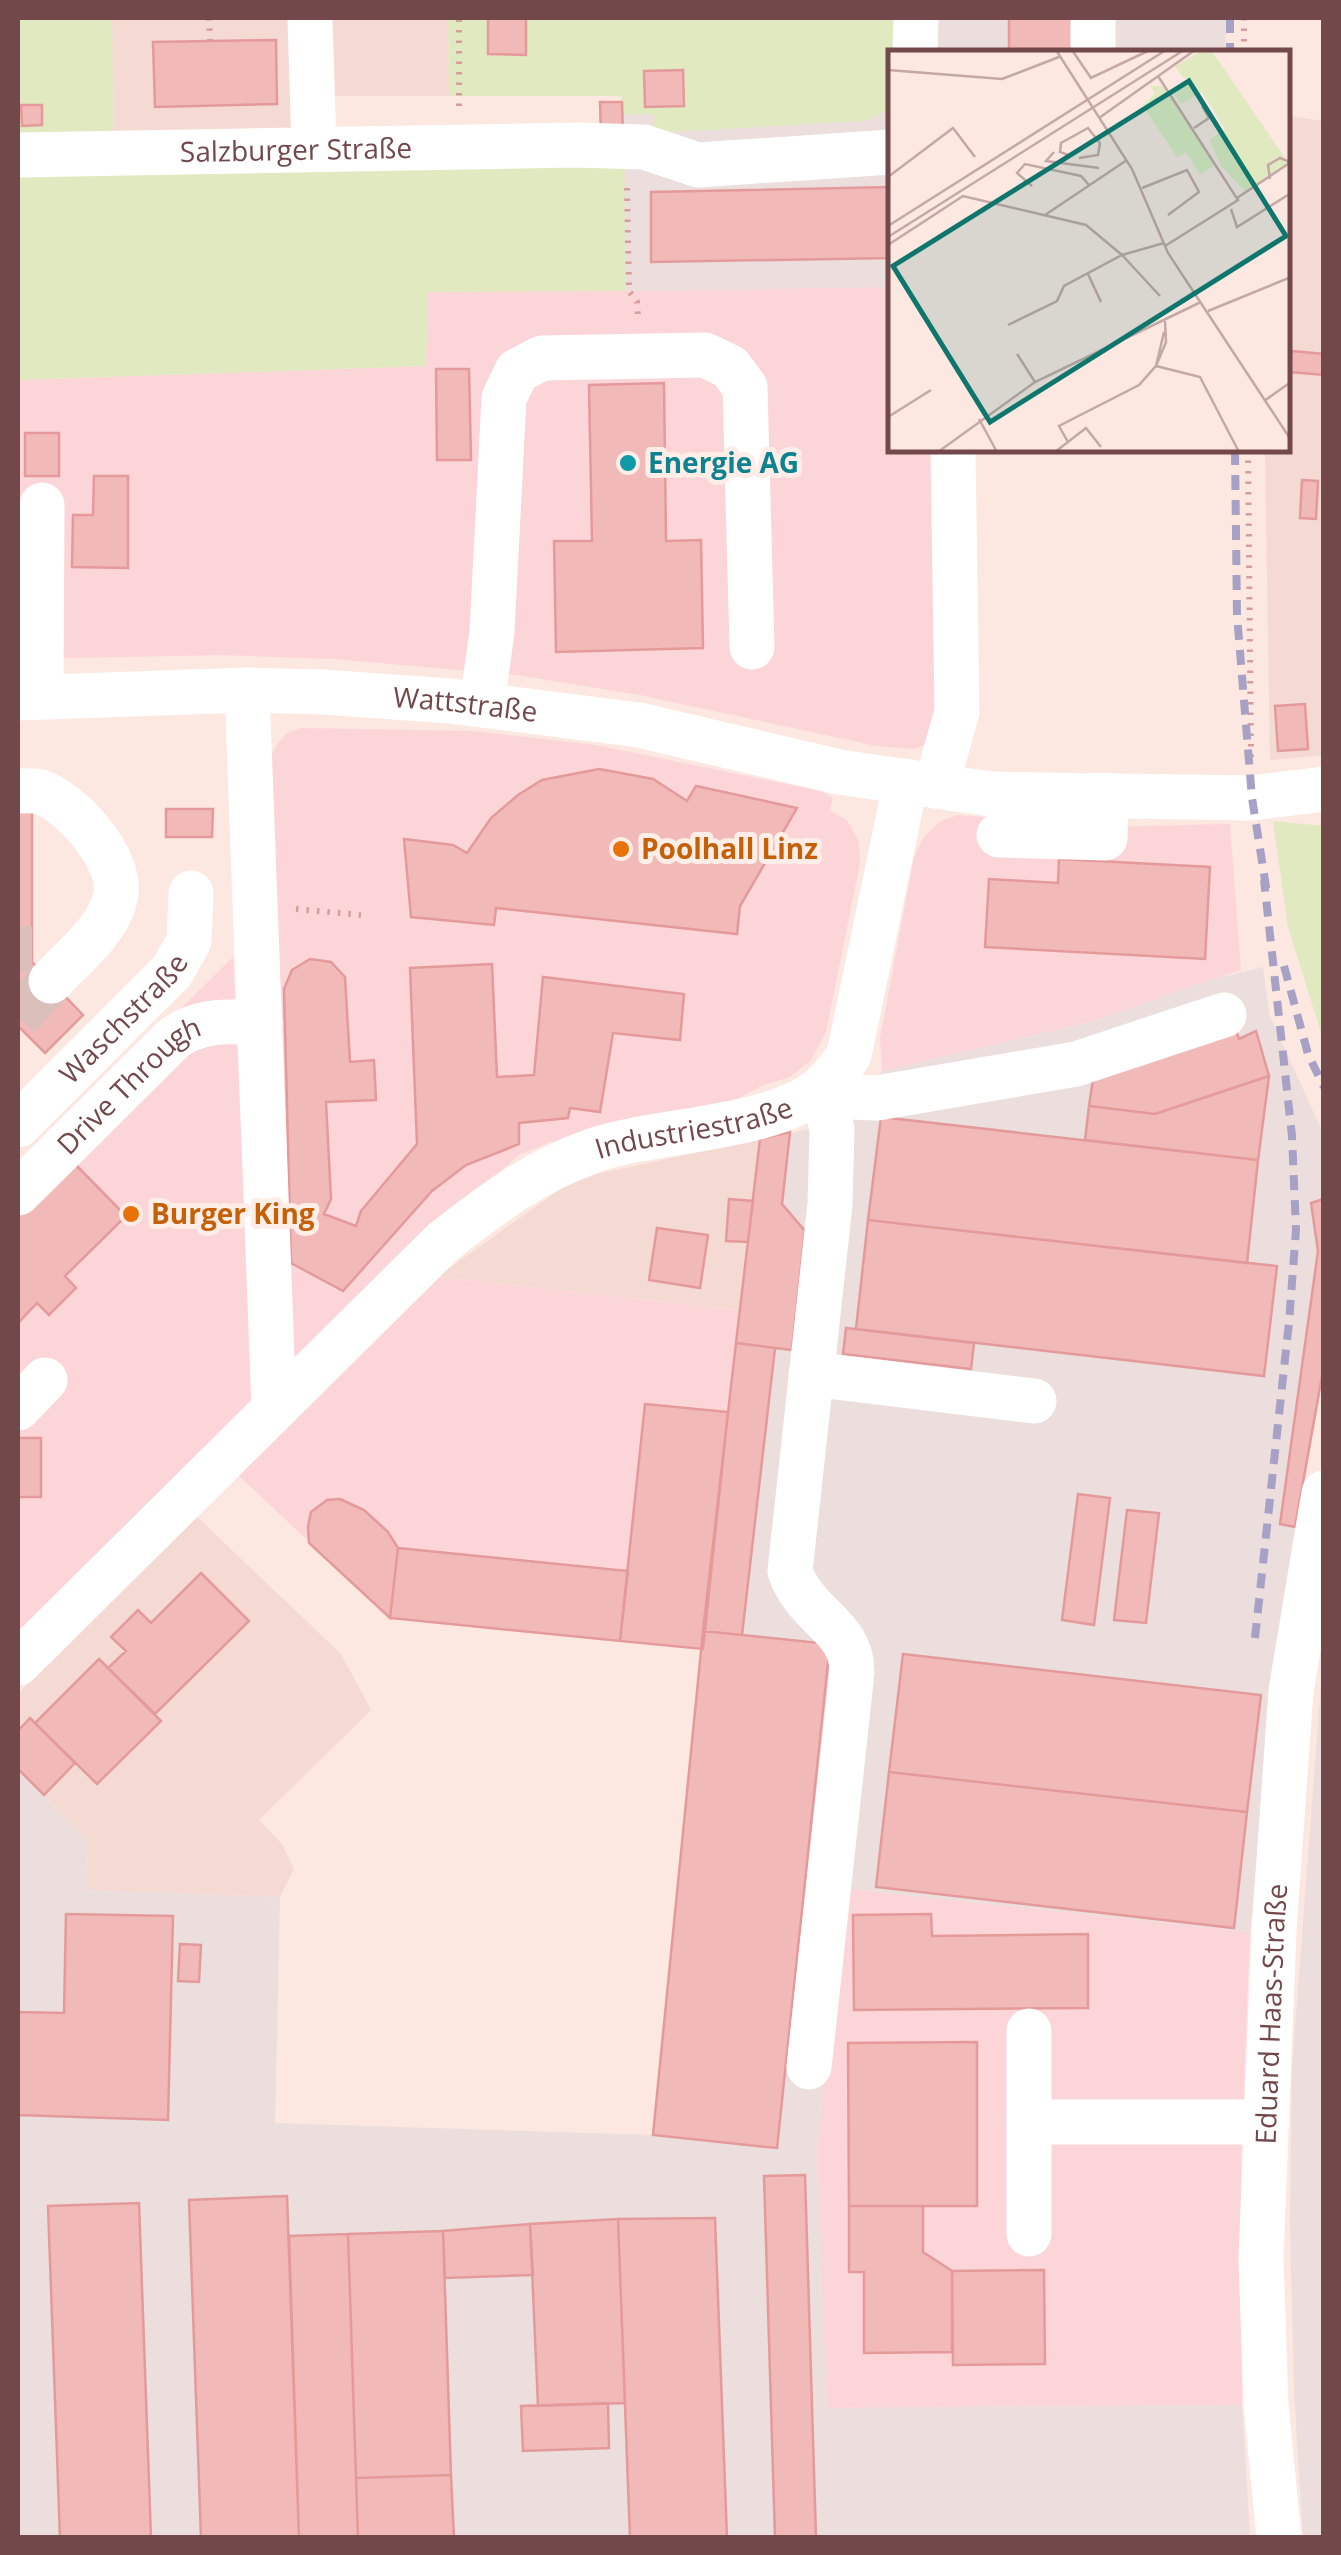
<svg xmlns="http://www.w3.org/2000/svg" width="1341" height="2555" font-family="'Open Sans',sans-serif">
	<rect width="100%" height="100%" fill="#fce7e1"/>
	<path fill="#f5d9d3" d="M112,18H448L449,96H326L286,137L114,142Z
		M1289,116L1323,121V755L1270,760L1265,450H1288Z
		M760,1139L740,1310L437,1277L562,1188L597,1174Z
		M194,1514L341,1654L371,1710L259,1820L282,1844L294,1869L280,1897L87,1890L88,1841L18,1769V1694Z"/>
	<path fill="#fcd5d8" d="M891,287V450H942L945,710L926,744L915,749L876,746L640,695L516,675L334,659L220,655L18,659V380L425,366L427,292Z
		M300,728L472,731L595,745L821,791L833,799L829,811L847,820L859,842L860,863L826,1032L811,1060L790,1077L761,1086L732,1102L584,1134L551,1142L517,1156L299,1367L291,1356L269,760L278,743L286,734Z
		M958,815L1105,827L1230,824L1241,970L1095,1021L882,1071L880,1038L914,857L924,837L939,822Z
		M233,957L254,1406L18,1635V1169Z
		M437,1277L740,1310L703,1649L390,1618L236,1473Z
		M841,1888L1250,1932L1241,2162L1242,2405L826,2408L817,2151Z"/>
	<path fill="#ebdedd" d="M620,18H1226L1225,52H891V287L626,291Z
		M1263,967L1269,1014L1323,1133L1324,1365L1295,1527L1274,1686L1250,1932L841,1888L817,2151L827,2408L1242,2405L1250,2537H18V1770L88,1841L87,1890L280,1897L275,2123L653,2135L728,1412L760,1139L847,1122L882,1071L1095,1021L1210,980Z
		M1323,1658L1324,2537L1303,2538L1294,2392L1290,2222L1292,2068Z"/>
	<path fill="#e0e9c0" d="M18,18H112L114,142L18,144Z
		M448,18H903L902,52H891L888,110L865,121L653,133V114L622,115V96H449Z
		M624,159L626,291L428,292L426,366L18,380V170Z
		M1273,821L1323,826V1039L1288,927Z"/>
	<path fill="#f1bab9" stroke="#e49a9a" stroke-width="2.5" d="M488,18H526V55L488,54Z
		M1009,18H1081V52H1009Z
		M276,40L277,104L155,107L153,42Z
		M683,70L684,106L645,107L644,71Z
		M600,102H622L623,136H601Z
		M21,105H42V125L22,126Z
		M891,187V258L651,262V192Z
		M1292,351L1324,354V375L1290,372Z
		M436,369H469L471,460H437Z
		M664,383L666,541L701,540L703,648L556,652L554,541H592L589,385Z
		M25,433H59V476H25Z
		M94,476H128V568L72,567L73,515H93Z
		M1302,480L1318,481L1316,519L1300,518Z
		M1305,704L1308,749L1278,751L1275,706Z
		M599,769L653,779L687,801L696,786L797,808L740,906L737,934L496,908L494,925L411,917L404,839L453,845L467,853L491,818L518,795L542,780Z
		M166,809H213L212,837H166Z
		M18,811H32V962L83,1015L45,1053L18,1026Z
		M1059,859L1210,867L1205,959L985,947L989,879L1058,883Z
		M310,959L331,962L345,977L350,1062L374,1060L376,1100L326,1102L331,1199L324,1214L356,1226L361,1211L417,1144L410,968L492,964L497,1077L534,1075L543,977L684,994L680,1040L613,1033L600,1112L570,1108L568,1118L519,1123V1144L466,1165L432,1191L343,1291L291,1263L284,989L292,970Z
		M1233,1022L1239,1039L1256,1031L1269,1076L1155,1114L1089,1106L1095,1066Z
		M1269,1076L1258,1160L1085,1140L1089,1106L1155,1114Z
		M881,1117L1258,1160L1247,1263L868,1220Z
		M790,1132L782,1204L805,1231L792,1350L736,1343L760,1139Z
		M71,1160L126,1216L65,1276L76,1288L49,1315L37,1303L18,1323V1212Z
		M729,1199L753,1201L748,1242L726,1241Z
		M1324,1199V1365L1295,1527L1280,1524L1318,1251L1311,1203Z
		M868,1220L1277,1266L1264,1376L856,1329Z
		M657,1228L708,1235L700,1288L649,1280Z
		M846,1328L974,1343L971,1369L843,1354Z
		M736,1343L775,1348L742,1635L703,1631Z
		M645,1404L728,1412L703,1649L620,1641Z
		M18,1438H41V1497H18Z
		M1078,1494L1110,1498L1094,1625L1062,1620Z
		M340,1499L364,1510L388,1532L398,1548L390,1618L309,1543L308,1527L311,1512L327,1500Z
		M1127,1510L1159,1513L1146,1623L1114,1620Z
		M398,1548L628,1571L620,1641L390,1618Z
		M201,1573L249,1621L155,1714L108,1668L126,1651L111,1637L138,1610L151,1623Z
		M703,1631L830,1644L777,2148L653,2135Z
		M903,1654L1261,1695L1247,1812L889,1772Z
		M99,1659L161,1721L97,1784L35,1723Z
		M30,1718L75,1763L44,1795L18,1769V1731Z
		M889,1772L1247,1812L1234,1928L876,1887Z
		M66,1914L173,1916L168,2120L18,2115V2012L64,2013Z
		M931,1914L932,1936L1088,1934V2008L854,2010L853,1915Z
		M180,1944L201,1945L199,1982L178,1981Z
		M977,2042V2206H849L848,2043Z
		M805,2175L816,2538H775L764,2176Z
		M287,2196L299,2538H201L189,2200Z
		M139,2203L151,2538H60L48,2206Z
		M849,2206H923V2252L952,2271V2352L864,2353V2272H849Z
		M715,2218L727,2538H630L618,2219Z
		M618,2219L625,2403L538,2406L530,2224Z
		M530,2224L533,2275L445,2278L443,2231Z
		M443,2231L451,2475L356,2478L348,2234Z
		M348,2234L358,2538H299L289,2236Z
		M1044,2270L1045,2364L953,2365L952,2271Z
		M608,2403L609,2448L523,2451L521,2406Z
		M451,2475L454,2538H358L356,2478Z"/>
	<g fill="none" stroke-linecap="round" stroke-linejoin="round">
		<path stroke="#dabfbb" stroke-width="45" stroke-dasharray="45 22" stroke-linecap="butt" d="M18,949H32
			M18,1017L51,981"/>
		<path stroke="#d69d9d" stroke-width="6" stroke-dasharray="2.5 8" stroke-linecap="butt" d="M209,18L210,41
			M1244,18V52
			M459,106V18
			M627,188L629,291L637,302L638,317
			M1248,450L1251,757
			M296,909L361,915"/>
		<g stroke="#fff" stroke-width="45">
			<path d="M310,18L314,149"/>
			<path d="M1093,18V52"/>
			<path d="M915,52L916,18"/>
			<path id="s1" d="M18,155L575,145L644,147L698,165L891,152"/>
			<path d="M247,690L274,1409"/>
			<path d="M41,697L42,505"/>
			<path id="s2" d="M18,698L247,690L323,692L450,701L639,725L839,772L991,794L1252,798L1324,789"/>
			<path d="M482,704L492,632L504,398L517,371L542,358L705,355L730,367L745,387L752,647"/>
			<path d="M936,786L957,712L953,450"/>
			<path d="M18,791C24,791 34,790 41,792C73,804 121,858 116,894C111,928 73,957 51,981"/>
			<path d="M999,835L1105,838L1106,795"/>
			<path d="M823,1087L850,1097L877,1098L1076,1064L1224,1015"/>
			<path id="s3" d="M18,1125L172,971L189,941L191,893"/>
			<path id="s4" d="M18,1193L174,1038C201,1019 228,1022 260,1022"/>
			<path d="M811,1374L1034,1401"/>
			<path d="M18,1408L45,1380"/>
			<path id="s5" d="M18,1663L443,1242C490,1205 535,1171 592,1151C657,1128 775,1131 825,1085C834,1076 842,1065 849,1055L906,781"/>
			<path d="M809,2067L852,1672C852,1625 806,1618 790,1571L830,1204L832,1130L823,1087"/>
			<path d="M1029,2122H1267"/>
			<path d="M1029,2234V2031"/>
			<path id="s6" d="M1279,2538L1266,2405L1261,2259L1274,1930L1291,1691L1324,1493"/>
		</g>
		<path stroke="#a6a1c5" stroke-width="8" stroke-dasharray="15 10" stroke-linecap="butt" d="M1230,18V52
			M1235,450L1237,615L1252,798L1267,893
			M1284,966L1308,1054L1324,1087
			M1255,1638L1289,1322L1296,1230L1292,1136L1264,880"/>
	</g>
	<circle fill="#0f9aa8" stroke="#ffede7" stroke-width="4" cx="628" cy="463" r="10"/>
	<g fill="#e8710a" stroke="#ffede7" stroke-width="4">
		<circle cx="621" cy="849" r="10"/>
		<circle cx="131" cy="1214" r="10"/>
	</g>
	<g text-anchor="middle" stroke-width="10" stroke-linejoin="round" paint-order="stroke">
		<g font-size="28" fill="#73484a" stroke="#ffede7">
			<text dy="10" stroke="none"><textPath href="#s1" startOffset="278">Salzburger Straße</textPath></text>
			<text dy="10" stroke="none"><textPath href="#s2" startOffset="448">Wattstraße</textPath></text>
			<text dy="10" stroke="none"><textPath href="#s3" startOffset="150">Waschstraße</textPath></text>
			<text dy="10" stroke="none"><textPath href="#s4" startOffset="155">Drive Through</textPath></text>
			<text dy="10" stroke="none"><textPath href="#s5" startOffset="878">Industriestraße</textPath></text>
			<text dy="10" stroke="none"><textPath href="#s6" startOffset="525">Eduard Haas-Straße</textPath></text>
		</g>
		<g font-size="28" font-weight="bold" fill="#0d838f" stroke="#ffede7" text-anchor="start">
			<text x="648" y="473">Energie AG</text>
		</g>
		<g font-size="28" font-weight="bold" fill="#c56008" stroke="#ffede7" text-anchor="start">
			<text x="641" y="859">Poolhall Linz</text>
			<text x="151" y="1224">Burger King</text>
		</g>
	</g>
	<g transform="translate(888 50)">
		<rect width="402" height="402" fill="#fce7e1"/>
		<path d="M315,0H323L402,115L357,141L333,116L322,90L337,79L314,42L293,54L285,43L305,29L295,28L287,16ZM262,36H275L327,115L312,125L298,102L289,107L255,56L267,43Z" fill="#e0e9c0"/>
		<path fill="none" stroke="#c5a7a5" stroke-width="2.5" d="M168,0L244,119L280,203L403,390M184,0L203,28L262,0M0,20L114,29L171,7M270,26L350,150L277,196M211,68L307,0M306,78L321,68L314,56M166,102L158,111L211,118M183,106L172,102L173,93L200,78L212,93L210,105L191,108M0,127L65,78L87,107M382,129L380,115L392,108L402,112M144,136L129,123L137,114L193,126L201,135M254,138L299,120L311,142L280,165M349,148L403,112M343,159L349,177L403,143M157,165L239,110M0,176L278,0M0,187L296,0M0,195L75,146L198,175L234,205L276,193M200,224L213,252M320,261L403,227M120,275L169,251L176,236L234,205L272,246M129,304L147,332M268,316L278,292L277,271M268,316L276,282M376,351L403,332M0,367L43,340M91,369L109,402M180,392L171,376L251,335L268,316L312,327L351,402M50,402L147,332L313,252M167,402L198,378L213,397"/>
		<path fill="#0f766e" fill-opacity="0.15" stroke="#0f766e" stroke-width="5" d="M301,31L398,186L102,372L5,216Z"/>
		<rect width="402" height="402" fill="none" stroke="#73484a" stroke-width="5"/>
	</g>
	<rect width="1341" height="2555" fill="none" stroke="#73484a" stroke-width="40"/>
</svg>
